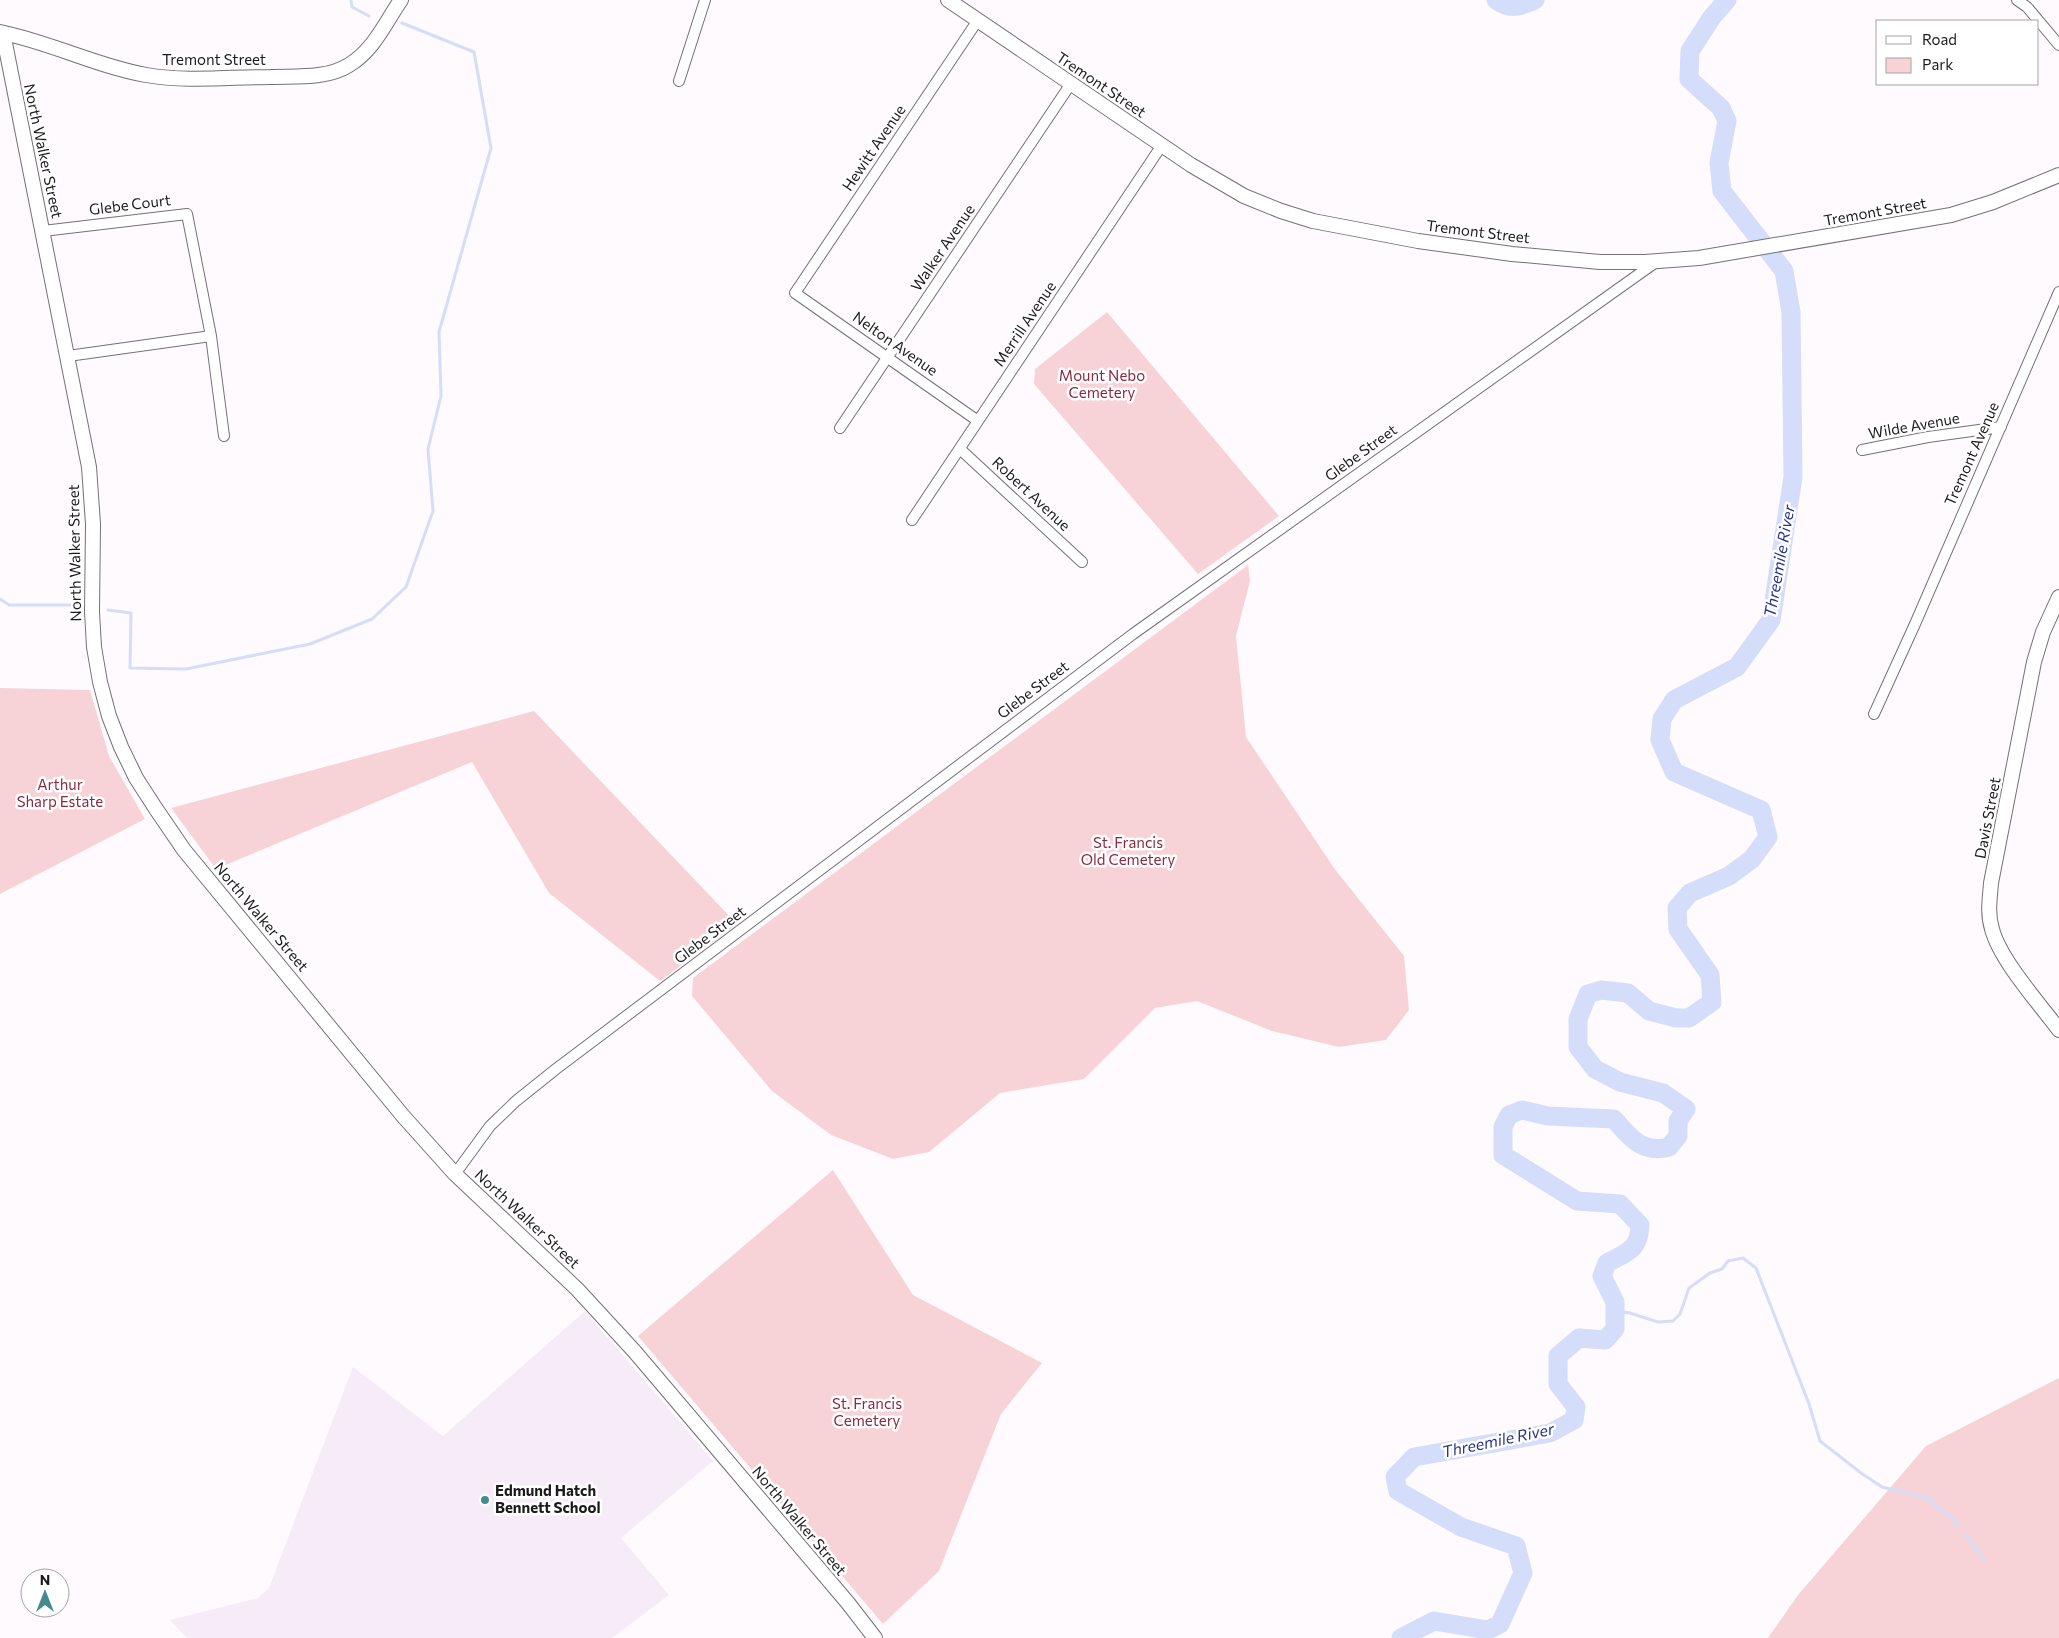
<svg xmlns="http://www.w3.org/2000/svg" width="2059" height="1638" font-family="Commissioner,sans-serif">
	<rect width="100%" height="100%" fill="#fefafe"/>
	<path fill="#f5ecf7" d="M585,1311L713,1461L621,1538L669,1595L612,1638H187L170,1620L258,1598L269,1588L353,1367L443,1436Z"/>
	<path fill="#f7d3d7" d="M1107,312L1279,516L1198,574L1034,384L1035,369Z
		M1248,565L1250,581L1236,636L1246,737L1334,868L1404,956L1409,1010L1386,1040L1339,1047L1272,1031L1197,1001L1155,1008L1084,1079L1000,1093L929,1152L893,1159L831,1135L772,1091L692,996L693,978Z
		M0,688L90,690L109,756L145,819L0,894Z
		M534,711L737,924L660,981L549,893L472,762L216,869L171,808Z
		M833,1170L913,1295L1042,1363L1001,1414L939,1571L883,1624L638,1336Z
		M2059,1378V1638H1768L1798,1595L1926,1446Z"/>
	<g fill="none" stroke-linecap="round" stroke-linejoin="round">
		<path stroke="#d4ddfa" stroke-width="3" d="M351,0L352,7L369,16
			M0,599L9,605H75
			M108,610L131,613L130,668L186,669L310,644L372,619L406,587L433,511L428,449L441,396L439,332L491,148L474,52L402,23
			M1615,1311L1630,1313L1658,1322L1673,1321L1680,1314L1689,1288L1710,1273L1722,1269L1728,1261L1743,1258L1756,1268L1809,1404L1820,1441L1861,1473L1882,1487L1928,1498L1959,1525
			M1966,1534L1984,1560"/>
		<path stroke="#d4ddfa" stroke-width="19" d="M1496,0C1510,10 1520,7 1535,0
			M1401,1638L1434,1621L1488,1630L1500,1624L1523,1573L1516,1546L1461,1527L1398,1491L1395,1477L1414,1457L1550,1433L1574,1420L1576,1407L1558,1384V1356L1579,1338L1605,1340L1615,1329V1302L1602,1276L1607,1263C1627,1252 1639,1251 1640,1225L1620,1204L1577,1201L1503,1155V1127L1509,1115L1522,1110L1548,1116L1614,1119C1630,1138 1643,1154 1669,1147L1678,1136V1121L1686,1109L1663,1093L1620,1082L1595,1069L1578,1047V1019L1588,994L1601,990L1628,993L1649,1011L1676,1018H1689L1712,1002L1710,975L1678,929L1677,908L1690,893L1729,876L1752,859L1768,837L1761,810L1674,772L1660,740L1662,719L1674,700L1737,667L1771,620L1793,477L1791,312L1784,271L1722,191L1719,163L1727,121L1721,108L1689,79L1690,51L1712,17L1727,0"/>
		<defs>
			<path id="street" d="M2017,0L2027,7L2059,45
				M978,20L795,293L978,421
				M679,81L705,0
				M43,231L187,214L211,336L68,356
				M211,336L224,436
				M840,428L1070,85
				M960,449L1082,562
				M1862,450L1928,437L2001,427
				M912,520L1162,145
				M1874,714L1915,624L2059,292
				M455,1174L490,1126L516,1101L556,1069L1133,634L1656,262"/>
			<path id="secondary" d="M948,0L1191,165L1244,196L1281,211L1313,221L1418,241L1512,254L1600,262H1645L1699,258L1951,215L1993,202L2059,175
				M0,32C50,42 96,66 146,75C187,82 230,77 271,77C296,76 327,79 349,65C374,50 385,23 401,0
				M3,33L89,467L93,524L92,612L94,647L100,682L109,716L121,747L136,778L156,809L184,850L403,1116L455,1174L577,1289L635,1352L848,1603L875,1638
				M2059,597L2043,632L2034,662L1991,883C1990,898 1987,913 1992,929C2000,960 2039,1003 2059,1030"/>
		</defs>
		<use href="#street" stroke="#757176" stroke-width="12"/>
		<use href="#secondary" stroke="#757176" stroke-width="16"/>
		<use href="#street" stroke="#fff" stroke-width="10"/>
		<use href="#secondary" stroke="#fff" stroke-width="14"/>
	</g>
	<circle fill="#438b8e" stroke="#fff" stroke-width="2" cx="485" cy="1500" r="5"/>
	<g text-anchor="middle" stroke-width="5" stroke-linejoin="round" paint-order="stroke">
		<g font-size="15" fill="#1c1a1c" stroke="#fff">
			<text x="214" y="65">Tremont Street</text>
			<text transform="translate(1101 85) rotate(34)" y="5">Tremont Street</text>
			<text transform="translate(874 148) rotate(-56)" y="5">Hewitt Avenue</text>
			<text transform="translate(43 151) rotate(78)" y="5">North Walker Street</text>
			<text transform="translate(130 205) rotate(-7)" y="5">Glebe Court</text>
			<text transform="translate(1875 212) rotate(-10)" y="5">Tremont Street</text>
			<text transform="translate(1478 232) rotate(7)" y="5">Tremont Street</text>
			<text transform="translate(943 248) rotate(-56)" y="5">Walker Avenue</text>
			<text transform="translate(1025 324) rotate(-56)" y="5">Merrill Avenue</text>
			<text transform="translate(895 344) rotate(35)" y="5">Nelton Avenue</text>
			<text transform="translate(1914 426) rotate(-10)" y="5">Wilde Avenue</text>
			<text transform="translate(1361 453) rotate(-36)" y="5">Glebe Street</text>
			<text transform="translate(1972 454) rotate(-66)" y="5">Tremont Avenue</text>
			<text transform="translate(1031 494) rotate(43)" y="5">Robert Avenue</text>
			<text transform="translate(75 553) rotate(-91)" y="5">North Walker Street</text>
			<text transform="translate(1033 690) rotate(-37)" y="5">Glebe Street</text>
			<text transform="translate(1988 818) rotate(-79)" y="5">Davis Street</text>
			<text transform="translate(261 917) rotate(50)" y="5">North Walker Street</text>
			<text transform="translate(710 935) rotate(-37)" y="5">Glebe Street</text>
			<text transform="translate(527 1219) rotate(43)" y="5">North Walker Street</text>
			<text transform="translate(799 1521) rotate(50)" y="5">North Walker Street</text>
		</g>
		<g font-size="15" fill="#8b2940" stroke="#fff">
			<text x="1102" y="381">Mount Nebo<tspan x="1102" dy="17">Cemetery</tspan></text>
			<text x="60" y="790">Arthur<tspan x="60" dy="17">Sharp Estate</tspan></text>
			<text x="1128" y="848">St. Francis<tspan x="1128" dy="17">Old Cemetery</tspan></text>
			<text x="867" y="1409">St. Francis<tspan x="867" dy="17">Cemetery</tspan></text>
		</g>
		<g font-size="15" font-weight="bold" fill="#1c1a1c" stroke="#fff" text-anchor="start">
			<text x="495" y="1496">Edmund Hatch<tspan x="495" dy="17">Bennett School</tspan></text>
		</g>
		<g font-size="16" font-style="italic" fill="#2a3484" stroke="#fff">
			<text transform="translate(1779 561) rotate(-80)" y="6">Threemile River</text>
			<text transform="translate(1498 1440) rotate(-12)" y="6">Threemile River</text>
		</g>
	</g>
	<rect x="1876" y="20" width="162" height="65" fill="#ffffff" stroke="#a4a3a4"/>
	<rect x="1886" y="36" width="25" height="8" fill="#ffffff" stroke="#a4a3a4"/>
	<text x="1922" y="45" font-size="15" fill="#1c1a1c">Road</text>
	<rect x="1886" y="58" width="25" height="15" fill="#f7d3d7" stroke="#a4a3a4"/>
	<text x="1922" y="70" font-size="15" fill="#1c1a1c">Park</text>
	<g transform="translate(45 1593)"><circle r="24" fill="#ffffff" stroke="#a4a3a4"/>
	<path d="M0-4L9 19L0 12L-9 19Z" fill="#438b8e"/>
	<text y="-8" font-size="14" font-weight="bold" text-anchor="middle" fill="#1c1a1c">N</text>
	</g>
</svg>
